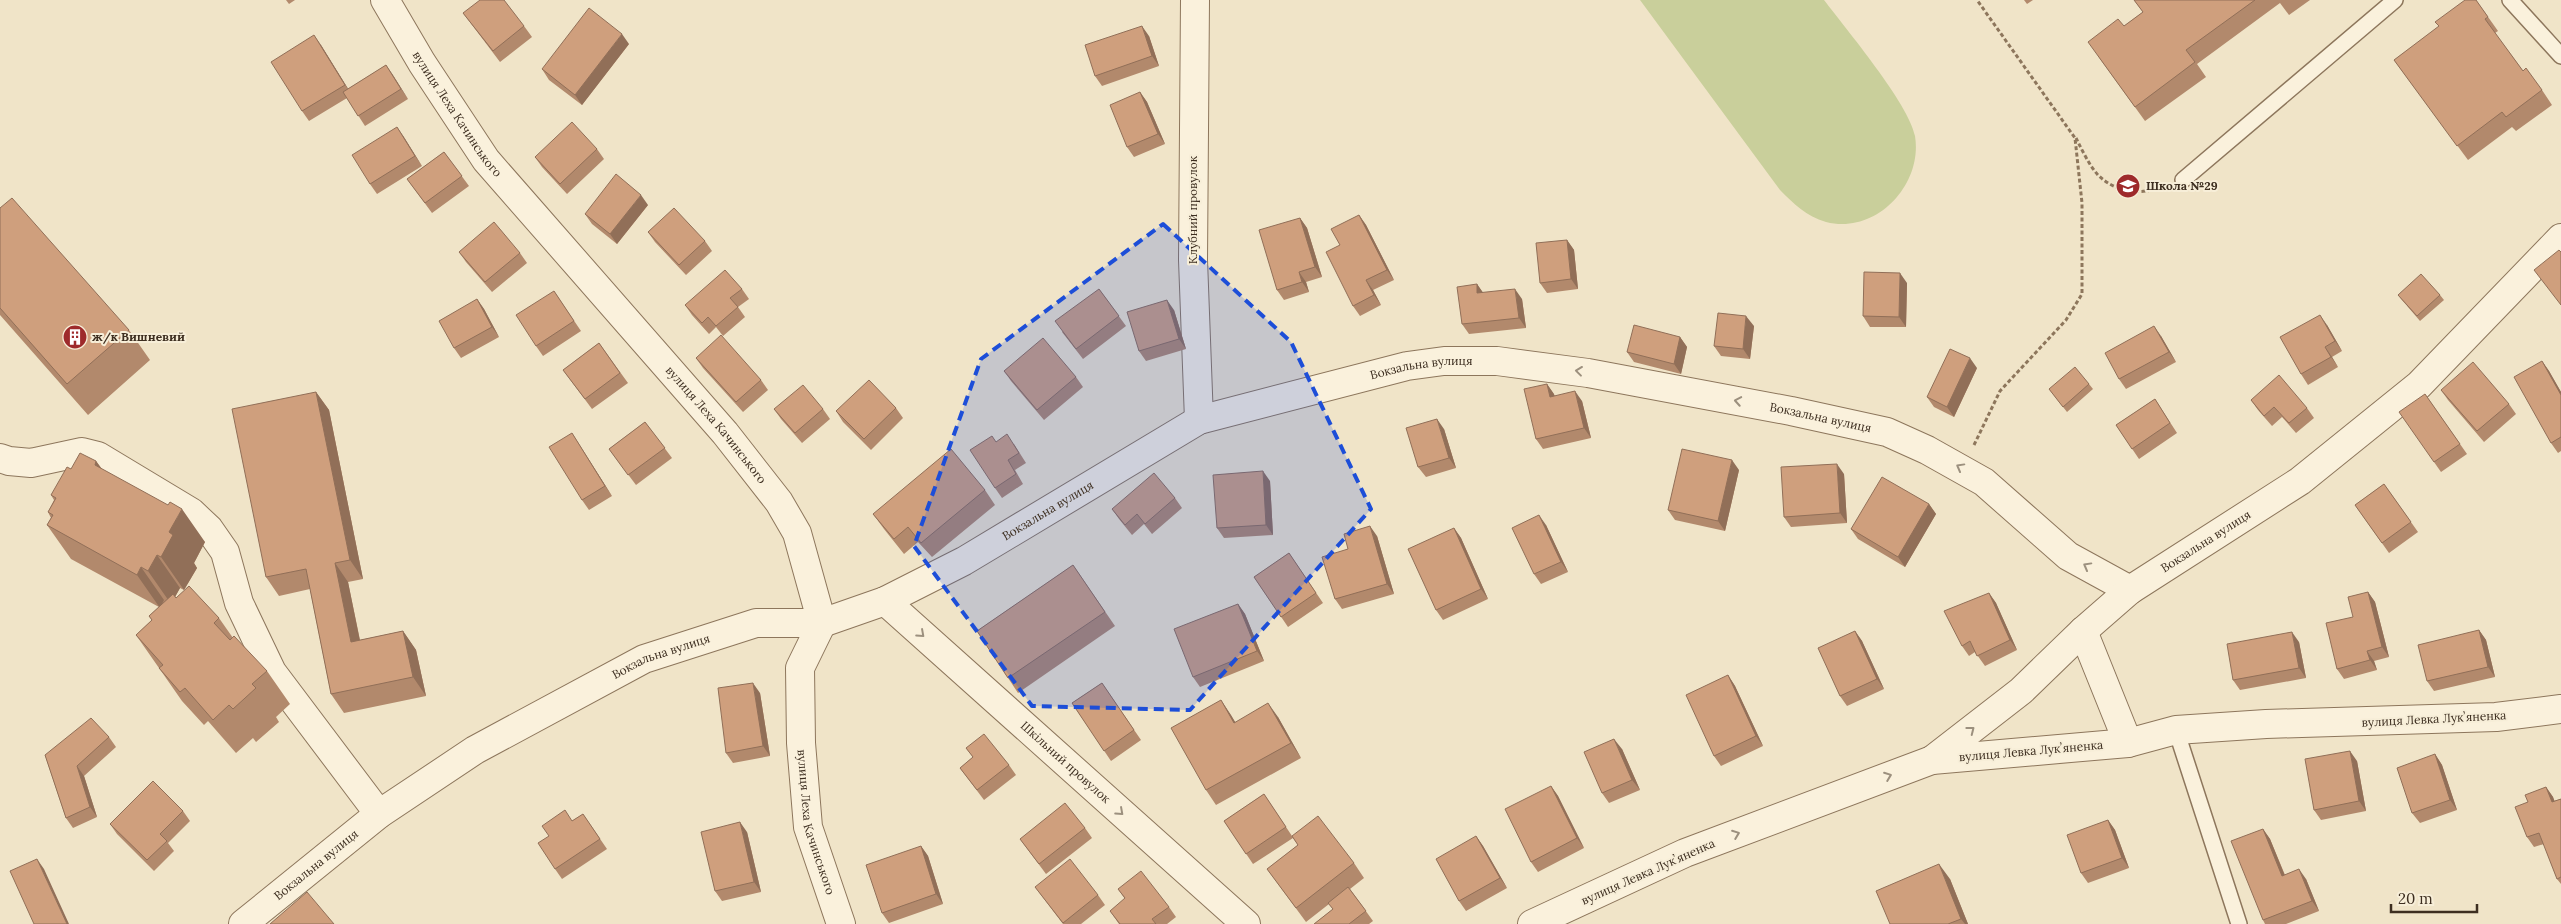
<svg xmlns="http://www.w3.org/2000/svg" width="2561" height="924" font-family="Lora,serif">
	<rect width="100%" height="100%" fill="#f0e4c8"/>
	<path fill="#c9cf9b" d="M1640,0H1824C1846,29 1909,104 1915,136C1923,185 1876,235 1826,222C1806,216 1794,204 1780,190Z"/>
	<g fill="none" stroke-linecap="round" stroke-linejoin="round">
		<defs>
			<path id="service" d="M2510,0L2561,56
				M2183,180L2395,0
				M2176,730L2239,924"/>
			<g id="minor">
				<path id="s1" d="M385,0L422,63L486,160L725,433L779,502L797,533L822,623L800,668L801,743L808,827L841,924"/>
				<path d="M1195,0L1193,260L1199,420"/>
				<path d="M0,458L9,461L31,463L82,452L98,456L191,512L209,529L225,552L239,603L272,672L379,814"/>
				<path d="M2083,631L2128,743"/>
				<path d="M1932,760L2128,743L2176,730L2266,724L2496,717L2561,709"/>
			</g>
			<g id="tertiary">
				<path id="s2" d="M885,601L1246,924"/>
				<path id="s3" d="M243,924L379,814L475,750L644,659L756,623H822L885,601L964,561L1199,420L1407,366L1444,361H1497L1588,373L1791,411L1887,432L1927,450L1984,482L2068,556L2130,590"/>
				<path id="s4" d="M1532,924L1685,853L1932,760L2021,691L2083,631L2130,590L2300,481L2419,385L2561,238"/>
			</g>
		</defs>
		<use href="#service" stroke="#8d765c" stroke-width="18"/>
		<use href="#minor" stroke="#8d765c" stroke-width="30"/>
		<use href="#tertiary" stroke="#8d765c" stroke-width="30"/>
		<path stroke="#8d765c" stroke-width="3" stroke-dasharray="4 2.5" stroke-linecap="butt" d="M2076,138C2082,150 2089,165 2098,175C2116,193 2141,195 2163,187
			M1974,445L2000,391L2066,320L2082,294V203L2075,138L1977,0"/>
		<use href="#service" stroke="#faf1dc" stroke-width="15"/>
		<use href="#minor" stroke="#faf1dc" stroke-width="28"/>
		<use href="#tertiary" stroke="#faf1dc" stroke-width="28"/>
	</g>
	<path fill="#b2896c" d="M286,0H295L289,4Z
		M2024,0H2033L2027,4Z
		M2134,0H2310L2289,15L2280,3L2197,64L2206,77L2145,121L2098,56L2124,26L2143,12Z
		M2476,0L2498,31L2495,33L2523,71L2542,90L2552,105L2516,131L2512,127L2468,160L2394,60Z
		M463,13L524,26L532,37L500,62Z
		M1149,36L1159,66L1102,86L1095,76Z
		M629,44L582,105L549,80L542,69Z
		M321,45L348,89L386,65L408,99L365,126L347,98L309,121L302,111Z
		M1140,92L1147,102L1165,144L1134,157L1127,147Z
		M397,127L422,166L377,194L370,184Z
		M597,149L604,159L567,194L542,167L535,157Z
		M444,152L469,186L432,213L407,179Z
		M648,205L617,244L592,224L585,214Z
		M0,208L129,330L150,360L88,415L0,315Z
		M1359,215L1366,225L1394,280L1373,290L1381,305L1360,316L1353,306L1340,245Z
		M1300,218L1307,228L1322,277L1306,282L1309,292L1284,300L1277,290Z
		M648,232L705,241L712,251L686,275L655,242Z
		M1567,240L1574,250L1578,289L1547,293L1540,283Z
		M459,252L520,253L527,263L492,292L466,262Z
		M1907,283L1906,327H1870L1863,316Z
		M1477,284L1483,293L1522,299L1526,328L1469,334L1462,324Z
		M742,289L749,299L738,307L745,317L723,336L716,327L709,334L692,315L685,305Z
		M1099,289L1126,326L1083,359L1062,332Z
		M554,291L581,331L543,356L536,346Z
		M2398,295H2440L2444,300L2420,321L2402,300Z
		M477,299L484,309L499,337L461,358L454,348Z
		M1174,310L1186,349L1146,361L1139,351Z
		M2327,325L2342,351L2332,357L2338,367L2308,385L2301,374Z
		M1754,326L1750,359L1721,356L1714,346Z
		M2161,336L2176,362L2126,389L2119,379Z
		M1680,337L1687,347L1681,374L1634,362L1627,352Z
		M599,343L628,383L592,409L563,370Z
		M696,358L761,380L768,390L743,412L703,368Z
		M2542,361L2549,371L2561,392V451L2558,453L2551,443Z
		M1977,368L1954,417L1934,407L1927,397Z
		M1004,371L1076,377L1083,387L1044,420L1011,381Z
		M1547,384L1555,396L1582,401L1591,438L1543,449L1536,439Z
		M2089,384L2093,389L2067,412L2049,389Z
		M2441,390L2509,404L2516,414L2484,442L2448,400Z
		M316,392L329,410L363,579L348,582L360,640L403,631L416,650L426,696L344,713L331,694L310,589L279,596L266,577Z
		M2425,394L2467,454L2441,472L2434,462Z
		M2155,399L2177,433L2139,459L2116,425Z
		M2251,400L2307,408L2314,418L2296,433L2282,417L2272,426L2258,410Z
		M896,408L903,418L871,450L843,422L836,411Z
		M774,409H823L830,419L802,443L781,419Z
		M645,422L672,458L636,485L609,449Z
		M1444,429L1456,468L1426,477L1418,467Z
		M572,433L612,496L589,510L582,500Z
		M996,442L1014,444L1026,463L1015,470L1023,484L1002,498L995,488Z
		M96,461L102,469L205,542L194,563L197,568L184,590L180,588L175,597L219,618L233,638L267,671L290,704L276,717L279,722L256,742L253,738L236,753L208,721L204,725L182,701L136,635L152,620L149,616L159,607L71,559L47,525L51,518L48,512L54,500L51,495L71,469Z
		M1739,470L1725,531L1675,520L1668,510Z
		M1844,474L1847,523L1791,527L1784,517Z
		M1270,481L1273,535L1224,538L1217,528Z
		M2384,484L2418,532L2389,553L2355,505Z
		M985,490L995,505L932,557L918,542L904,554L884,529L873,514Z
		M1175,498L1182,508L1152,534L1144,524L1132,535L1119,519L1112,509Z
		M1929,504L1936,514L1905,567L1858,539L1851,529Z
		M1546,525L1568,572L1541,584L1534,574Z
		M1454,528L1461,538L1488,599L1443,620L1436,610Z
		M1377,536L1394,594L1342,609L1335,599L1348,549Z
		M1289,553L1323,603L1288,627L1254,577Z
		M1073,565L1115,626L1018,693L977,631Z
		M2368,592L2375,602L2389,657L2374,661L2377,670L2344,679L2337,669L2353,617Z
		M1989,593L1996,603L2017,650L1985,666L1975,652L1969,656L1962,646Z
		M1238,604L1245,614L1264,661L1200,687L1193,677Z
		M2479,630L2486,640L2495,677L2434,691L2427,681Z
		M1855,631L1862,641L1884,689L1847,706L1840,696Z
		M2299,642L2306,678L2240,690L2233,680Z
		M1728,675L1735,686L1763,746L1721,766L1714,756Z
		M1102,683L1141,740L1111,761L1072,703Z
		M760,693L770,756L733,763L726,753Z
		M1221,700L1235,722L1278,717L1301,758L1216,805L1206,790Z
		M109,737L116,747L84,776L97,817L73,828L66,818L45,755Z
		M966,748L1009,765L1016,775L984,800L960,768L973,757Z
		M1622,749L1640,790L1609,803L1602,793Z
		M2435,754L2442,765L2457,810L2420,823L2412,813Z
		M2357,761L2366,811L2321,820L2314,810Z
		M1551,786L1558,796L1584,848L1538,872L1531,862Z
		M2546,787L2553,797L2554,801L2561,799V884L2557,879L2544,844L2534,847L2527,837L2528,802Z
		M1264,794L1292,836L1354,863L1364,878L1350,889L1373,921L1369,924H1314L1333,909L1329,904L1306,922L1267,869L1298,845L1293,838L1253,864L1224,821Z
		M183,811L190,821L168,843L174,851L154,871L117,834L110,824Z
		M583,814L607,849L562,879L555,869L572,821Z
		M2108,820L2115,830L2129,868L2088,883L2081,873Z
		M1085,828L1092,838L1046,874L1020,839Z
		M2263,829L2270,839L2285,875L2306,879L2319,911L2286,924H2265L2263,920Z
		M747,832L761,892L722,901L715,891Z
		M1476,836L1483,846L1507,888L1466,911L1459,901Z
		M921,846L928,856L943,904L889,923L882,913Z
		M1950,879L1968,924H1890Z
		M1035,887L1098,895L1105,905L1081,924H1063Z
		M1118,889L1169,907L1176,917L1167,924H1119L1110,911L1125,899Z"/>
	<path fill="#916f58" d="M1142,26L1149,36L1159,66L1152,56Z
		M622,34L629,44L582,105L575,95Z
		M314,35L321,45L352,95L345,85Z
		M386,65L393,75L408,99L401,89Z
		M1140,92L1147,102L1165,144L1158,134Z
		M397,127L404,137L422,166L415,156Z
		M641,195L648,205L617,244L610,234Z
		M1359,215L1366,225L1394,280L1387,270Z
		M1300,218L1307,228L1322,277L1315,267Z
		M1567,240L1574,250L1578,289L1571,279Z
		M1299,272L1306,282L1309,292L1302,282Z
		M1900,273L1907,283L1906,327L1899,317Z
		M1366,280L1373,290L1381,305L1374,295Z
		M1477,284L1484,294L1477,293Z
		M1515,289L1522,299L1526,328L1519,318Z
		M477,299L484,309L499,337L492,327Z
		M1167,300L1174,310L1186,349L1179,339Z
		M2320,315L2327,325L2342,351L2335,341Z
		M1746,316L1754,326L1750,359L1743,349Z
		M2154,326L2161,336L2176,362L2169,352Z
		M1680,337L1687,347L1681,374L1674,364Z
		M2325,347L2332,357L2338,367L2331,357Z
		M1970,358L1977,368L1954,417L1947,407Z
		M2542,361L2549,371L2561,392V395Z
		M1547,384L1554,394L1557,407L1550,397Z
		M1575,391L1582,401L1591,438L1584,428Z
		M316,392L329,410L363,579L350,560Z
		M1437,419L1444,429L1456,468L1449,458Z
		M572,433L579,444L612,496L605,486Z
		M1732,460L1739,470L1725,531L1718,521Z
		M96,461L120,495L95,465Z
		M1837,464L1844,474L1847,523L1840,513Z
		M1263,471L1270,481L1273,535L1266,525Z
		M1929,504L1936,514L1905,567L1898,557Z
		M182,509L205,542L194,563L197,568L184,590L161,557L169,532Z
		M1539,515L1546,525L1568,572L1561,562Z
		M1370,526L1377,536L1394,594L1387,584Z
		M1454,528L1461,538L1488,599L1481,589Z
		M157,555L180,588L171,604L148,571Z
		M335,563L348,582L364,661L351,642Z
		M141,567L164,600L160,608L137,575Z
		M2368,592L2375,602L2389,657L2382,647Z
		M1989,593L1996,603L2017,650L2010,640Z
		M1238,604L1245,614L1264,661L1257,651Z
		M2479,630L2486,640L2495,677L2488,667Z
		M403,631L416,650L426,696L413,677Z
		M1855,631L1862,641L1884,689L1877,679Z
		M2292,632L2299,642L2306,678L2299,668Z
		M2367,651L2374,661L2377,670L2370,660Z
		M1728,675L1735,686L1763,746L1756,736Z
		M753,683L760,693L770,756L763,746Z
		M1221,700L1231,715L1244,737L1234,723Z
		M1268,703L1278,717L1301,758L1291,743Z
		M1614,739L1622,749L1640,790L1632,780Z
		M2350,751L2357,761L2366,811L2359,801Z
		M2435,754L2442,765L2457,810L2450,800Z
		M77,766L84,776L97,817L90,807Z
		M1551,786L1558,796L1584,848L1577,838Z
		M2546,787L2553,797L2559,813L2552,802Z
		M2108,820L2115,830L2129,868L2122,858Z
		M740,822L747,832L761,892L754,882Z
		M2263,829L2270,839L2289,886L2282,876Z
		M1476,836L1483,846L1507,888L1500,878Z
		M921,846L928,856L943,904L936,894Z
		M37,859L44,869L69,924H67Z
		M1939,864L1950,879L1968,924H1965L1961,919Z
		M2299,869L2306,879L2319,911L2312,901Z"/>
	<path fill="#cf9f7d" stroke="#916f58" d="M480,0H504L524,26L493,51L463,13Z
		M2134,0H2255L2186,50L2195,62L2135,107L2088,42L2118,19L2124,26L2143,12Z
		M2465,0H2476L2488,17L2485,19L2523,71L2526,68L2542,90L2506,117L2502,112L2457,146L2394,60L2439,26L2435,22Z
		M589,8L622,34L575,95L542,69Z
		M1142,26L1152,56L1095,76L1085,45Z
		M314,35L345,85L302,111L271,62Z
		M386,65L401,89L358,116L343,92Z
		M1140,92L1158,134L1127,147L1110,105Z
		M572,122L597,149L560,184L535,157Z
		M397,127L415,156L370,184L352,155Z
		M444,152L462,176L425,203L407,179Z
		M616,174L641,195L610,234L585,214Z
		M12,198L129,330L67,384L0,308V208Z
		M674,208L705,241L679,265L648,232Z
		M1359,215L1387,270L1366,280L1374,295L1353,306L1326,252L1340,245L1331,229Z
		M1300,218L1315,267L1299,272L1302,282L1277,290L1259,230Z
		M494,222L520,253L485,282L459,252Z
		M1567,240L1571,279L1540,283L1536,243Z
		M2559,250L2561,252V305L2534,270Z
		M725,270L742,289L730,298L738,307L716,326L708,317L702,323L685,305Z
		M1864,272L1900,273L1899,317L1863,316Z
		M2421,274L2440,295L2417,316L2398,295Z
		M1477,284V293L1515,289L1519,318L1462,324L1457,287Z
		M1099,289L1119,316L1076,349L1055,321Z
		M554,291L574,321L536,346L516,315Z
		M477,299L492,327L454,348L439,321Z
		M1167,300L1179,339L1139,351L1127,312Z
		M1718,313L1746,316L1743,349L1714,346Z
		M2320,315L2335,341L2325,347L2331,357L2301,374L2280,337Z
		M1634,325L1680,337L1674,364L1627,352Z
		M2154,326L2169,352L2119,379L2105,353Z
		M721,335L761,380L736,402L696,358Z
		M1043,338L1076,377L1037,410L1004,371Z
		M599,343L620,373L585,399L563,370Z
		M1950,349L1970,358L1947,407L1927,397Z
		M2542,361L2561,395V437L2551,443L2514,377Z
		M2473,362L2509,404L2477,431L2441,390Z
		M2075,367L2089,384L2063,407L2049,389Z
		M2279,375L2307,408L2289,423L2274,407L2264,416L2251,400Z
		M869,380L896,408L864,439L836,411Z
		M1547,384L1550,397L1575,391L1584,428L1536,439L1524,389Z
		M803,385L823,409L795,433L774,409Z
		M316,392L350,560L335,563L351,642L403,631L413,677L331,694L306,569L266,577L232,409Z
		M2425,394L2460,444L2434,462L2399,412Z
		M2155,399L2170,423L2132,449L2116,425Z
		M1437,419L1449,458L1418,467L1406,428Z
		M645,422L665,448L628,475L609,449Z
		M572,433L605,486L582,500L549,447Z
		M1007,434L1019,453L1008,460L1016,474L995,488L970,450L992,436L996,442Z
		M951,449L985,490L921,543L908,527L894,539L873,514Z
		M1682,449L1732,460L1718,521L1668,510Z
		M80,453L96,461L95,465L168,505L170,502L182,509L169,532L173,535L161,557L157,555L148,571L141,567L137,575L47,525L53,515L48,512L56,498L51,495L67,467L71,469Z
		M1837,464L1840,513L1784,517L1781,467Z
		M1263,471L1266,525L1217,528L1213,475Z
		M1154,473L1175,498L1145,524L1137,514L1125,525L1112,509Z
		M1882,477L1929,504L1898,557L1851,529Z
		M2384,484L2411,522L2382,543L2355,505Z
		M1539,515L1561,562L1534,574L1512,528Z
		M1370,526L1387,584L1335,599L1322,557L1348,549L1344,534Z
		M1454,528L1481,589L1436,610L1408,549Z
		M1289,553L1316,593L1281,617L1254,577Z
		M1073,565L1105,612L1008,678L977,631Z
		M189,586L219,618L214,623L230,640L234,636L267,671L252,684L256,688L233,709L229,705L213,720L185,688L180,692L159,668L163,665L136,635L152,620L149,616L173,594L176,598Z
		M2368,592L2382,647L2367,651L2370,660L2337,669L2326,623L2353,617L2348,597Z
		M1989,593L2010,640L1977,656L1970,641L1962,646L1944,611Z
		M1238,604L1257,651L1193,677L1174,629Z
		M2479,630L2488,667L2427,681L2418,645Z
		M1855,631L1877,679L1840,696L1818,648Z
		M2292,632L2299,668L2233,680L2227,644Z
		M1728,675L1756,736L1714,756L1686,695Z
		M753,683L763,746L726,753L718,688Z
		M1102,683L1134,730L1104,751L1072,703Z
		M1221,700L1234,723L1268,703L1291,743L1206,790L1171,728Z
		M91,718L109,737L77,766L90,807L66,818L45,755Z
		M984,734L1009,765L977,790L960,768L973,757L966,748Z
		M1614,739L1632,780L1602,793L1584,752Z
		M2350,751L2359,801L2314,810L2305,759Z
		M2435,754L2450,800L2412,813L2397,768Z
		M153,781L183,811L160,834L167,841L147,860L110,824Z
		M1551,786L1577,838L1531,862L1505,809Z
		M2546,787L2552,802L2561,799V877L2557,879L2539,833L2527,837L2515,807L2528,802L2525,795Z
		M1264,794L1286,827L1246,854L1224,821Z
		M1065,803L1085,828L1039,864L1020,839Z
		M565,810L572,821L583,814L600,839L555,869L538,843L549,836L542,826Z
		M1318,816L1354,863L1296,908L1267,869L1298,845L1292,836Z
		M2108,820L2122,858L2081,873L2067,835Z
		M740,822L754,882L715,891L701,832Z
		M2263,829L2282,876L2299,869L2312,901L2263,920L2231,841Z
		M1476,836L1500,878L1459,901L1436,859Z
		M921,846L936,894L882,913L866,865Z
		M37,859L67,924H34L10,871Z
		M1070,859L1098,895L1063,923L1035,887Z
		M1939,864L1961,919L1948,924H1890L1876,891Z
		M1141,871L1169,907L1152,919L1156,924H1120L1110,911L1125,898L1118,889Z
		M1348,887L1366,911L1349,924H1314L1333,909L1328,903Z
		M307,892L334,924H270Z"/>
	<defs><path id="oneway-chevron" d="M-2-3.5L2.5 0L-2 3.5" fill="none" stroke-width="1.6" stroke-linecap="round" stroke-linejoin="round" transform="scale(1.25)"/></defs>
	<g stroke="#9c907e">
		<use href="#oneway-chevron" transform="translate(1579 371) rotate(-173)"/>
		<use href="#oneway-chevron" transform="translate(1738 401) rotate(-170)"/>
		<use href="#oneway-chevron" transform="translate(1960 467) rotate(-151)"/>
		<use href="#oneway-chevron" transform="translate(2087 566) rotate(-151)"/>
		<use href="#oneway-chevron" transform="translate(921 634) rotate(42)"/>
		<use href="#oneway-chevron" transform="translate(1971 730) rotate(-38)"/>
		<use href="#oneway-chevron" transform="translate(1888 776) rotate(-21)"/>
		<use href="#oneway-chevron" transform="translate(1120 812) rotate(42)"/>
		<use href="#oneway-chevron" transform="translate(1736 834) rotate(-21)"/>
	</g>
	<path fill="#1d4ed8" fill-opacity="0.2" stroke="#1d4ed8" stroke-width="4" stroke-dasharray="10 6" stroke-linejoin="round" d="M1163,224L1291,342L1371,509L1190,710L1032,706L914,546L981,359Z"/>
	<defs>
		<symbol id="school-disc" viewBox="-11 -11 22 22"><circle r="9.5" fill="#9e2a2b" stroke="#f7eed8"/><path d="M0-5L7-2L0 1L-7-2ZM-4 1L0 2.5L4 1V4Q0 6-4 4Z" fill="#fff"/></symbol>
		<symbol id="building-disc" viewBox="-11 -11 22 22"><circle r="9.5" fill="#9e2a2b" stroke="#f7eed8"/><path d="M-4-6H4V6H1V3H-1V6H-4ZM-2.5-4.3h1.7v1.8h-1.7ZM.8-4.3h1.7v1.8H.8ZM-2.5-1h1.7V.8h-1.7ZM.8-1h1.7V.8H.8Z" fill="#fff"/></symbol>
	</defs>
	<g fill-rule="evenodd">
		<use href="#school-disc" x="2114" y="172" width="28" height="28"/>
		<use href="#building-disc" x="61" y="323" width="28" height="28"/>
	</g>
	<g text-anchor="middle" stroke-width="4" stroke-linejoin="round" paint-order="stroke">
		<g font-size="12" fill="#3d2e20" stroke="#f7eed8">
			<text dy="4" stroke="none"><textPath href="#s1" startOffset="135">вулиця Леха Качинського</textPath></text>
			<text transform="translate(1193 210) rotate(-90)" y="4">Клубний провулок</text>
			<text dy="4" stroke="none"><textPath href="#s3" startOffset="1324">Вокзальна вулиця</textPath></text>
			<text dy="4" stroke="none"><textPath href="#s3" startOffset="1729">Вокзальна вулиця</textPath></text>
			<text dy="4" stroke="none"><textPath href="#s1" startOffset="540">вулиця Леха Качинського</textPath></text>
			<text dy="4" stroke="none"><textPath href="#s3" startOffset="919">Вокзальна вулиця</textPath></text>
			<text dy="4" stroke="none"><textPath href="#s4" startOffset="784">Вокзальна вулиця</textPath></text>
			<text dy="4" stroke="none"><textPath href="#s3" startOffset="499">Вокзальна вулиця</textPath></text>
			<text transform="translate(2434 719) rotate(-3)" y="4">вулиця Левка Лукʼяненка</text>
			<text transform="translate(2031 751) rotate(-5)" y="4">вулиця Левка Лукʼяненка</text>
			<text dy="4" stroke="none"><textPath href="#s2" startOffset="242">Шкільний провулок</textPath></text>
			<text dy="4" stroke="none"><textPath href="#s1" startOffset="975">вулиця Леха Качинського</textPath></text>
			<text dy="4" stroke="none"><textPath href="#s3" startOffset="94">Вокзальна вулиця</textPath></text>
			<text transform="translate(1648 872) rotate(-24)" y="4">вулиця Левка Лукʼяненка</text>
		</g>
		<g font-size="12" font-weight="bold" fill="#3d2e20" stroke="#f7eed8" text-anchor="start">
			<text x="2146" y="190">Школа №29</text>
			<text x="92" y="341">ж/к Вишневий</text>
		</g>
	</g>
	<path d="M2391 904v8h86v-8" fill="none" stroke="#3d2e20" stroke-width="2.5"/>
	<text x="2398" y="904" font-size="15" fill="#3d2e20" stroke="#f7eed8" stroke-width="4" paint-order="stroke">20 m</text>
</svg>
